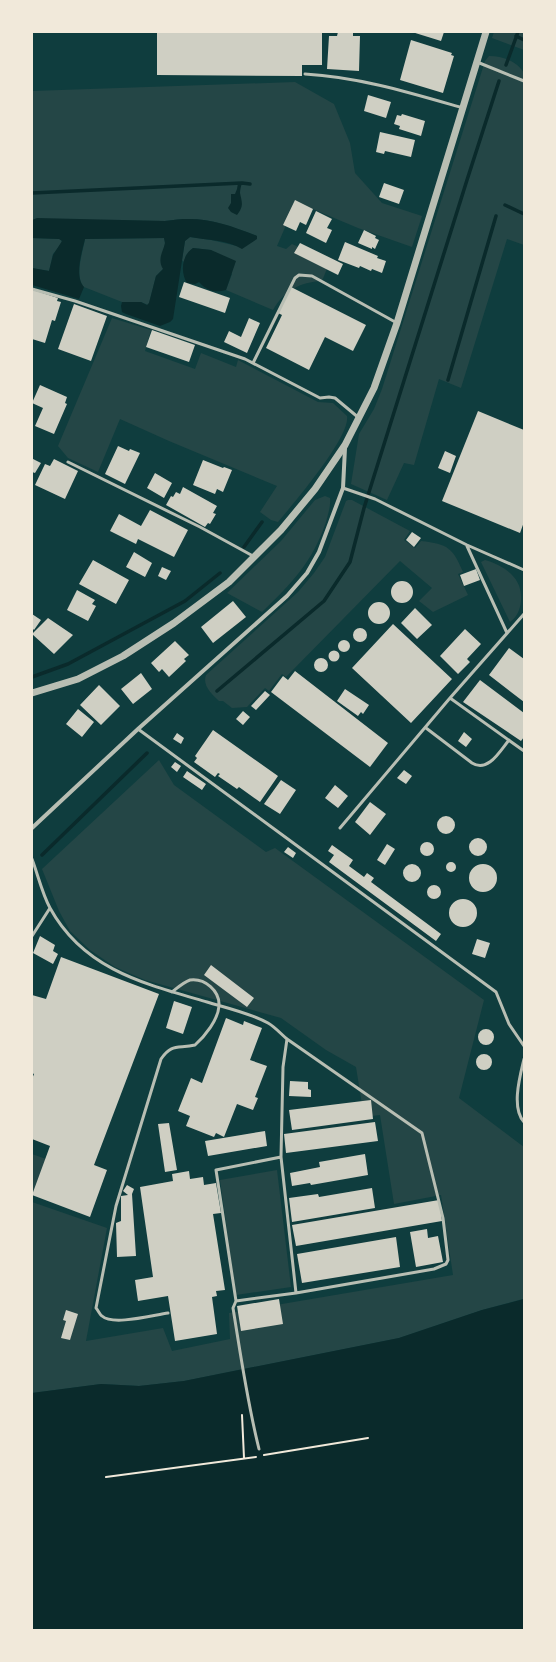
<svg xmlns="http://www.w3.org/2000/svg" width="556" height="1662" font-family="'Space Grotesk',sans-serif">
	<rect width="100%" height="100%" fill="#0f3d3e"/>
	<path fill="#244646" d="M494,32H524V50L492,38Z
		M489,56C502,56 517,61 524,73V245L507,239L461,388L439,379L414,465L404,463L387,500L351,484L359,434L374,409L382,389L485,61Z
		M295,82L334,104L350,143L355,173L382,203L422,216L412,247L358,228L296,202L277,246L286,249L292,244L330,261L322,281C300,282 284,291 273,310L226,290L232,274L211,250L193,248L186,255L184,262L182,260L185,241L190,237L211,240L237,246L257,236C223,223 202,215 165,221L32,220V91Z
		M32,238L61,239L62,243L53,254L49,271L32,268Z
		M164,238L165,243L163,269L156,276L149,303L148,305L141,302H122L84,287C74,276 83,252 85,239Z
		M112,318L151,330L145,351L195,369L201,353L236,367L238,360L318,402L333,403L347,416C351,436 293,504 278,522L271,520L260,512L277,486L169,441L120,419L98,472L68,458L58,446Z
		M325,496L330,498C331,506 328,514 326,522C312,563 292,583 262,612L227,593L281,541L315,500Z
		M348,500H352L410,531L404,540L415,548L421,541C448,544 453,548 463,572L458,574L468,595L433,612L419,601L432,588L400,561L286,677L282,674L269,691L265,688L247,707L232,708L223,701H219C212,694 202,686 206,675L298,592L314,573L325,557L346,501Z
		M485,560C505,566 523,578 521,601C520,610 517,617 510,622L481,562Z
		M159,760L174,785L266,852L275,848L484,1000L459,1098L524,1147L523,1299L482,1310L399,1338L184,1381L139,1386L101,1384L32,1393V1202L107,1228L86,1341L163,1328L172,1351L230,1339L229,1313L453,1275L441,1195L394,1204L380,1115L364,1117L356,1067L326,1050L281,1018L145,980L115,967L90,950L70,931L59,911L42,869Z
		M32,1154L46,1159L32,1198Z
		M277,1170L291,1287L236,1295L220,1180Z"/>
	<path fill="#0a2a2b" d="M238,183H242C241,186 240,190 240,193C242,203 244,206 237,215L231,212L228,208L231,203V194H235L237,189Z
		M37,218L165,221C202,215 224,223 257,236V239L242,249C227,240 207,240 190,237L185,241L173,319L170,322L160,326L126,314L122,312L121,306L122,302H141L147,305L149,303L156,276L163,269C157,259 163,252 165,243L164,238L85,239C82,252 74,276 84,287L79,299L32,285V268L49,271L53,255L62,241L59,239L32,238V220Z
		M193,248L211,250L236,261L226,290C215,293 207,291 199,282L195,284L187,283C180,272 182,255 193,248Z
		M524,1299V1630H32V1393L101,1384L139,1386L184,1381L399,1338L482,1310Z"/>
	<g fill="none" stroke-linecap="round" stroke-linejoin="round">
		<path stroke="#0a2a2b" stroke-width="3.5" d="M516,36L524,40
			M506,65L518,32
			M32,193L242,183L250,184
			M505,205L524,214
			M448,380L496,216
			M244,547L262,522
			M32,677L68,664L185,601L220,573
			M217,691L324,601L350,562L364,508L467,180L499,81
			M42,855L147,753"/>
	</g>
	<path fill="#cfcfc3" d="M157,32H322V65H302V76L157,75Z
		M338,32H353V36H360L359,71L327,69L329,36H337Z
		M412,32H444L441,41Z
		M411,40L452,53L451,55L454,56L443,93L400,80Z
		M368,95L391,102L386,118L364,111Z
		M402,114L425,121L421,136L399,129L400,126L394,124L397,115L401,116Z
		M380,132L415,140L411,157L385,151L384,154L376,152Z
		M384,183L404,190L399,204L379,197Z
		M295,200L313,209L306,225L300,222L296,231L283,225Z
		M316,211L332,219L327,228L332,230L326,243L306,233Z
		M364,230L376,236L375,238L379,240L375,249L372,247V249L358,243Z
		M345,242L378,256L377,258L386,261L382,273L372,269L371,271L360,266L359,268L338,260Z
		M300,243L343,264L338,275L294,253Z
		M184,282L230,298L225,313L179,297Z
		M291,287L366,325L353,351L325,337L309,370L266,348L282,315L278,313Z
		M33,290L58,298L57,301L61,302L55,321L52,320L45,343L32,339Z
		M74,304L107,316L91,361L58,349Z
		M249,318L260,323L247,353L224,342L229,331L241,337Z
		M152,330L195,345L189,362L146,347Z
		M40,385L67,397L65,403L67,404L54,434L35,426L43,408L32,403Z
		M478,411L524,430V522L520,533L442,501Z
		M118,446L129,451L130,449L140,453L125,484L105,474Z
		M445,451L456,456L450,473L438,468Z
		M33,459L41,463L35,473L32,472Z
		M54,459L78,471L65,499L35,485L45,464L50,466Z
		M203,460L223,468L224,467L232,470L223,492L217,489L215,494L193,485Z
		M155,473L172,483L164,498L147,488Z
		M183,487L217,506L213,513L216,514L210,524L208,523L205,527L166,505L171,496L173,497L176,492L180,494Z
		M150,510L188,530L174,557L138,539L136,544L110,531L119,514L141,526Z
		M412,532L421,538L414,547L406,540Z
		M134,552L152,563L145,577L126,567Z
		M93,560L129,580L116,604L79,584Z
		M162,567L171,571L166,580L158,576Z
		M476,569L480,580L464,586L460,575Z
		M391 592a11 11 0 1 1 22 0a11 11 0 1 1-22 0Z
		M77,590L95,600L92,604L96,606L88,621L67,610Z
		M233,601L246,617L213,643L201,627Z
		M368 613a11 11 0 1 1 22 0a11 11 0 1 1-22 0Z
		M415,608L432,625L417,639L401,623Z
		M32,614L41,620L34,630L32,628Z
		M48,618L73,635L54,654L32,634Z
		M393,624L452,679L411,723L352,668Z
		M353 635a7 7 0 1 1 14 0a7 7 0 1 1-14 0Z
		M465,629L481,644L467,659L470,662L458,674L440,656Z
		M338 646a6 6 0 1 1 12 0a6 6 0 1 1-12 0Z
		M175,641L189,655L184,659L186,661L169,677L162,669L159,672L151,663Z
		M509,648L524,659V702L489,675Z
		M328.5 656a5.5 5.5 0 1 1 11 0a5.5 5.5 0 1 1-11 0Z
		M314 665a7 7 0 1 1 14 0a7 7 0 1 1-14 0Z
		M295,671L388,743L370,767L271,692L283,676L288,680Z
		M141,673L152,689L133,704L121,689Z
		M480,680L524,713V737L521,741L463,702Z
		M99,685L120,706L101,725L80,705Z
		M345,689L369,705L363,714L361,712L358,716L337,701Z
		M265,691L270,695L256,710L251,706Z
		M78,709L94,722L82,737L66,724Z
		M243,711L250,717L243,725L236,719Z
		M213,730L278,776L260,802L239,787L237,789L218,776L220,774L218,773L215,777L194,762L197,758L195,756Z
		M464,732L472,739L466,747L458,741Z
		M177,733L184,738L181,744L173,739Z
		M175,762L181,766L177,772L171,767Z
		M404,770L412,776L406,784L397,778Z
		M187,771L206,784L202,790L183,777Z
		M281,780L296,790L280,814L264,804Z
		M335,785L348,796L338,808L325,798Z
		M370,802L386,814L370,835L355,822Z
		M437 825a9 9 0 1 1 18 0a9 9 0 1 1-18 0Z
		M469 847a9 9 0 1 1 18 0a9 9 0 1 1-18 0Z
		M420 849a7 7 0 1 1 14 0a7 7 0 1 1-14 0Z
		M387,844L395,849L385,865L377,860Z
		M332,845L353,860L349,866L364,877L367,873L374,878L371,882L441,934L436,941L329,862L334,855L328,851Z
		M288,847L296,853L293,858L284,852Z
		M446 867a5 5 0 1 1 10 0a5 5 0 1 1-10 0Z
		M403 873a9 9 0 1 1 18 0a9 9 0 1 1-18 0Z
		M469 878a14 14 0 1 1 28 0a14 14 0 1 1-28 0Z
		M427 892a7 7 0 1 1 14 0a7 7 0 1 1-14 0Z
		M449 913a14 14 0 1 1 28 0a14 14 0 1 1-28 0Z
		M40,936L55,945L53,951L58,954L53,964L33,953Z
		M477,939L490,943L485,958L472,954Z
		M61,957L159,994L94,1165L107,1170L90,1217L32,1195L50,1146L32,1139V1079L34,1074L32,1073V995L46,999Z
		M211,965L254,998L247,1007L204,975Z
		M174,1001L192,1007L183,1034L166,1028Z
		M226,1018L243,1025L244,1021L262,1028L250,1060L267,1066L255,1097L258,1098L253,1110L237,1104L224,1137L216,1133L214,1137L186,1126L190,1116L178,1111L191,1078L202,1083Z
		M478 1037a8 8 0 1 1 16 0a8 8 0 1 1-16 0Z
		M476 1062a8 8 0 1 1 16 0a8 8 0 1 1-16 0Z
		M290,1081L308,1082V1089L311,1090V1097L289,1096Z
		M371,1100L373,1119L292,1130L289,1110Z
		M375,1122L378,1141L286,1153L284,1134Z
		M169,1123L177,1170L165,1172L158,1124Z
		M265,1131L267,1146L208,1156L205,1141Z
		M365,1154L368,1175L311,1185L310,1183L292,1186L290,1173L320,1167L319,1162Z
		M189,1171L190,1179L203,1177L204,1185L216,1183L221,1213L213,1214L225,1290L216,1291L217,1296L212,1297L217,1334L175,1341L168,1296L138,1301L135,1280L153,1277L140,1187L173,1181L172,1174Z
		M127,1185L134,1189L132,1194L136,1256L117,1257L116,1223L121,1221V1196L128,1195L123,1191Z
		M372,1188L375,1208L292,1222L289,1198L318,1194L319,1197Z
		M439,1200L442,1221L296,1246L292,1225Z
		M427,1229L428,1238L438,1236L443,1262L416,1267L410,1232Z
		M396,1237L400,1267L302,1283L297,1254Z
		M279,1299L283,1324L241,1331L237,1306Z
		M66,1310L78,1314L70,1340L61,1338L66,1321L63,1320Z"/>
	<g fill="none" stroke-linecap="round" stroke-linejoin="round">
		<path stroke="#f1e9da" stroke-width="2" d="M242,1415L244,1458
			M264,1455L368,1438
			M106,1477L256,1457"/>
		<path stroke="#b8beb3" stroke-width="3" d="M477,62L524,81
			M305,74C359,77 411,93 463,108
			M32,289L75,301L245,359L320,398L329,397L335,398L359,418
			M253,363L295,278L299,275L312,276L397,323
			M68,462L200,527L253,556
			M343,488L375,499L467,545L524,570
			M467,546L507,633
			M450,698L524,751
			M426,728L472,763C488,773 500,751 509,740
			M138,729L496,992L509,1024L524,1046
			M340,828L450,698L524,614
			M32,859C38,875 42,893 50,908C84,970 145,984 207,1002C227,1008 250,1013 268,1023C275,1027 281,1034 287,1039L283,1067L281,1157L216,1170L236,1301L233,1308C241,1357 247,1401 259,1449
			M32,936L50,908
			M287,1039L422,1133L443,1218L448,1260L446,1264L434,1269L296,1293
			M524,1059C520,1076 511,1108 524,1122
			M236,1301L296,1293L281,1157
			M168,1313C153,1315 113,1326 102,1316C100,1315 98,1310 96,1308L116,1206L161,1059C172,1043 178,1049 195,1045C205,1036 218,1020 219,1006C220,991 205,978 190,980C184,982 177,988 172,992"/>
		<path stroke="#b8beb3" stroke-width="4" d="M32,828L138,729L287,596L307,573L319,552L343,488L345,448"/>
		<path stroke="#b8beb3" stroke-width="7" d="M32,693L78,679L123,656L174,623L229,582L281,530L315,489L345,445L374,388L397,323L486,32"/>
	</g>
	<rect width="556" height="1662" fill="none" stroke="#f1e9da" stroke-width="66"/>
</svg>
